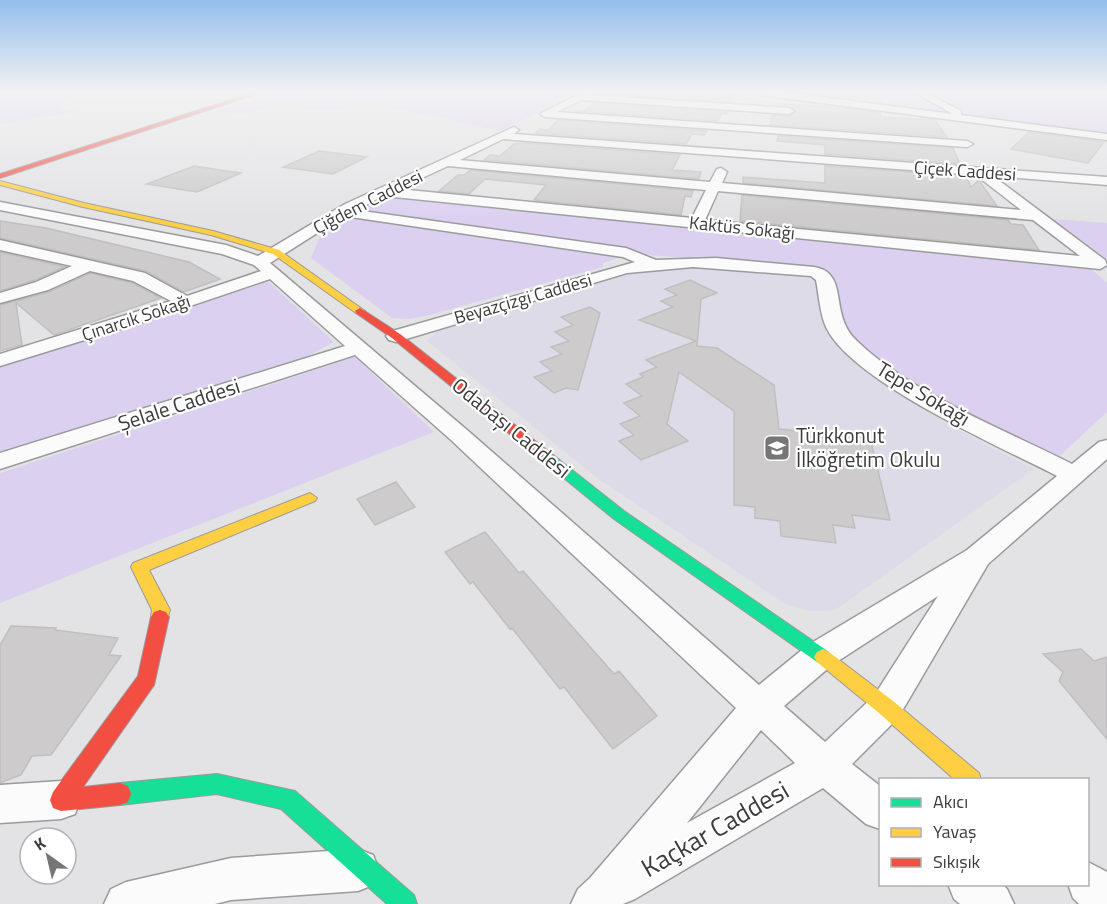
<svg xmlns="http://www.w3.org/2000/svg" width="1107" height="904" font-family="'Titillium Web',sans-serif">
	<rect width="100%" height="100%" fill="#e3e2e4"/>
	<path fill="#dddbe8" d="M672,265L810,275L815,281L826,332L851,359L878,380L953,427L1034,469L835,610L810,611L785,604L600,480L427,341L437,331L634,271L651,269L670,271Z"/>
	<path fill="#dcd0f0" d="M0,92H82L64,99L65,101L61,104L63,109L77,112L0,124Z
		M284,92H586L500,131L402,110L373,107L323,111L275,106L241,114L214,111Z
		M778,92H1107V134Z
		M389,196L1081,265L1090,268L1107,283V412L1055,460L912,386L844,334L811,268L649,255L359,210Z
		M347,216L623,256L603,263V267L426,316L408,319L392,318L311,258L321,234Z
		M1053,219L1107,223V259Z
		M269,282L334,342L290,366L0,455V365L108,334L255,283Z
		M355,357L434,432L0,603V473Z"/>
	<path fill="#cdcbcc" stroke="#c0bfc0" stroke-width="1.5" d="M614,92H718L737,93L733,102L612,94Z
		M594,103L728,112L727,114H722L718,121L575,111L586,110Z
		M775,104L837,107L880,113L881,117L935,120L947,137L770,125L772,115L789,116L796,112L790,106Z
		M558,120L707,131L704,135L692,134L686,144L535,133L540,129L548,130Z
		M1029,132L1104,142L1088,163L1011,149Z
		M778,136L953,148L960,164L825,154V145L777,141Z
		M524,143L680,155L672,170L701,172L699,179L484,160L490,155L500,156L514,144Z
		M319,151L367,157L333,174L283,167Z
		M194,166L241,173L197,192L147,184Z
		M825,166L966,176L971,187L979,180L997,206L743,183V177L825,183Z
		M471,170L693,191L691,197L685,196L681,215L534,200L546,185L485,179L469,194L439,191L458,175H464Z
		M742,195L1008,220L1011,224L1023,225L1039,250L740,221Z
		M0,221L46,228L189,262L220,279L184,292L146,271L0,238Z
		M0,252L65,267L35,280L0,291Z
		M90,273L132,283L161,298L54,335L16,303L22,345L0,351V305L49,292Z
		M690,280L717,293L701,299L697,346L717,348L774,385L779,429L870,438L890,520L852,515L855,528L833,525L836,543L781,536L780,521L755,518V507L734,505V411L679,372L667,424L688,441L641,460L619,441L634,435L620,424L640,416L624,403L642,396L626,384L643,377L640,374L657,367L646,360L696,341L639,320L673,307L661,301L677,295L665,289Z
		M590,307L600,313L578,390L566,388L554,393L534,377L552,371L540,362L562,354L551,347L569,341L555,332L573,325L561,317Z
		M396,482L415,507L375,525L357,499Z
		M485,532L519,573L523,571L614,674L619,671L657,716L613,749L564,687L560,689L512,628L510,629L473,582L470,584L445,552Z
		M11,626L56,628L55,630L118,638L109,655L121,656L51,755L32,756L21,775L0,783V645Z
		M1081,649L1094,661L1107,657V739L1059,681L1063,672L1043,654Z"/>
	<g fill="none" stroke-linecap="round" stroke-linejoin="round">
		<defs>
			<path id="street" d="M583,92H595L592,95L789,108L794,111L789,114L582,100L557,112L967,141L973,144L967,147L545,117L540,114Z
				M756,92H782L953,114L914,92H925L961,111V115L1107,134V140L760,95Z
				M514,127L519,130L514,134L1107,177V185L993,176L1105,260L1107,265L1100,269L384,196L355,210L626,248L656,260L716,258L814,267C820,268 826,270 830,275C843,288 834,321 857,341C912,394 1003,429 1072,464L1099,442L1107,440V459L988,564L898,718L852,764L880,786V829L866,824L823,788L635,899L623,904H571L578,889L590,878L736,708L451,440L355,355L0,469V453L345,346L270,279L143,322L0,366V354L171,301L133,281L90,271L48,290L0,303V293L36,282L72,266L0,250V240L145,273L187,296L261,271L254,265L222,254L0,210V202L226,245L258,256L345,204ZM503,139L976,175L1021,210L722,183L727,172L721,168L717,169L710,182L460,160ZM448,166L706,190L692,218L398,189ZM718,191L1033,220L1080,256L705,220ZM344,216L623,257L635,262L389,332L386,336L389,340L396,342L627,273L693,267L811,276L816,280C819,295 820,316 827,329C855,383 1001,447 1057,476L967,550L808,645L759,685L467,430L270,263ZM938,596L874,696L825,742L784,706L832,665ZM761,730L795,763L687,823Z
				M61,781L75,786L80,800L75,814L61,819L0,823V785Z
				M358,849L373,855L379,870L373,885L358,891L231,900L215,904H104L111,889L126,882L231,858Z
				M1088,862L1107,872V904H1079L1073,898L1068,884H1088Z
				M948,884H1002L1007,889L1014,904H960L954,899Z"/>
			<path id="fast" d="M548,454L553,455L624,511L829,652L832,657L829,662L823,665L817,662L614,519L543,461L541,458Z
				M217,774L295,791L414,895L417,904H387L281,809L217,794L120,805L112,802L109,794L112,786L120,783Z"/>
			<path id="slow" d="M0,181L84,203L213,231L279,250L365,311L360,314L356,313L273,254L211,235L83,207L0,185Z
				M310,493L317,498L315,501L149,570L170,610L166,622L160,624L154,622L151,617L152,610L131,567L133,563Z
				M823,649L829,652L893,701L979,773L981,780H955L879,713L817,662L814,657L817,652Z"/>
			<path id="jam" d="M255,92H263L0,178V174Z
				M360,308L400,334L553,455L555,458L553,461H543L392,338L356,313L355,311Z
				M160,610L166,612L169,617L154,685L83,787L120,783L128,786L131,794L128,802L120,805L61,811L53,808L50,800L53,792L138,676L151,617L154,612Z"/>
		</defs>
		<use href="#street" stroke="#9b9a9c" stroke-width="3"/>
		<use href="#fast" stroke="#9b9a9c" stroke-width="2"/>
		<use href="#slow" stroke="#9b9a9c" stroke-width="2"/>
		<use href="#jam" stroke="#9b9a9c" stroke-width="2"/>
		<use href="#street" fill="#fbfbfb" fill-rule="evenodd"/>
		<use href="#fast" fill="#16e098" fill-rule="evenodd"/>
		<use href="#slow" fill="#ffcf43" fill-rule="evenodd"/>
		<use href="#jam" fill="#f24e42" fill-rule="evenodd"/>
	</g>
	<linearGradient id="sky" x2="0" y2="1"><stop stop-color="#94beec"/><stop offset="0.42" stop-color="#f2f2f3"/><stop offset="1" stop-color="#f2f2f3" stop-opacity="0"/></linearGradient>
	<rect width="1107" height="219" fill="url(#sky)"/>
	<defs>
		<symbol id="school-square" viewBox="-11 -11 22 22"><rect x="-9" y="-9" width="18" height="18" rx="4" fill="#767677" stroke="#fff"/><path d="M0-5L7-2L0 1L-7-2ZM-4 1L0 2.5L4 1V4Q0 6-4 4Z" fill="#fff"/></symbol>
	</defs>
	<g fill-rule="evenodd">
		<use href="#school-square" x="762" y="433" width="30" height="30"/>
	</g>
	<g text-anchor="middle" stroke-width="4.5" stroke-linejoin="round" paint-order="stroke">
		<g font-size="18" fill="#3c3c3d" stroke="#fff">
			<text transform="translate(965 171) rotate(4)" y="6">Çiçek Caddesi</text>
			<text transform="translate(368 202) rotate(-27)" y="6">Çiğdem Caddesi</text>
			<text transform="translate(742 228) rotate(6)" y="6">Kaktüs Sokağı</text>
			<text transform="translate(523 299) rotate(-16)" y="6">Beyazçizgi Caddesi</text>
			<text transform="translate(136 318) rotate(-18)" y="6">Çınarcık Sokağı</text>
		</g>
		<g font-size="21" fill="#3c3c3d" stroke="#fff">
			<text transform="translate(923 394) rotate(31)" y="7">Tepe Sokağı</text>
			<text transform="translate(179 405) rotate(-18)" y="7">Şelale Caddesi</text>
			<text transform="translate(511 428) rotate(39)" y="7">Odabaşı Caddesi</text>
		</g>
		<g font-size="21" fill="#3c3c3d" stroke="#fff" text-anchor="start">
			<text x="796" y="443">Türkkonut<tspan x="796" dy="24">İlköğretim Okulu</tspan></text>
		</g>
		<g font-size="26" fill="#3c3c3d" stroke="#fff">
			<text transform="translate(715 829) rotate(-30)" y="9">Kaçkar Caddesi</text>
		</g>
	</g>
	<rect x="879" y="778" width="210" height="108" fill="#ffffff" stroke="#b1b1b1" stroke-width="1.5"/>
	<rect x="891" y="798" width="30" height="9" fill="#16e098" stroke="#b1b1b1" stroke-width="1.5"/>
	<text x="933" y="808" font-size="18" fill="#3c3c3d">Akıcı</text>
	<rect x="891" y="828" width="30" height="9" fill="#ffcf43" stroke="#b1b1b1" stroke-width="1.5"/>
	<text x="933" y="838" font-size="18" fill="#3c3c3d">Yavaş</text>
	<rect x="891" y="858" width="30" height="9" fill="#f24e42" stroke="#b1b1b1" stroke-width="1.5"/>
	<text x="933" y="868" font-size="18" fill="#3c3c3d">Sıkışık</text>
	<g transform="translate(48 856) rotate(326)"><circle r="28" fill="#ffffff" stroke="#b1b1b1" stroke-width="1.5"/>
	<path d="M0-4.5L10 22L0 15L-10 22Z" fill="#767677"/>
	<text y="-9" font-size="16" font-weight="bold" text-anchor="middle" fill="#3c3c3d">K</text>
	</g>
</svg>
